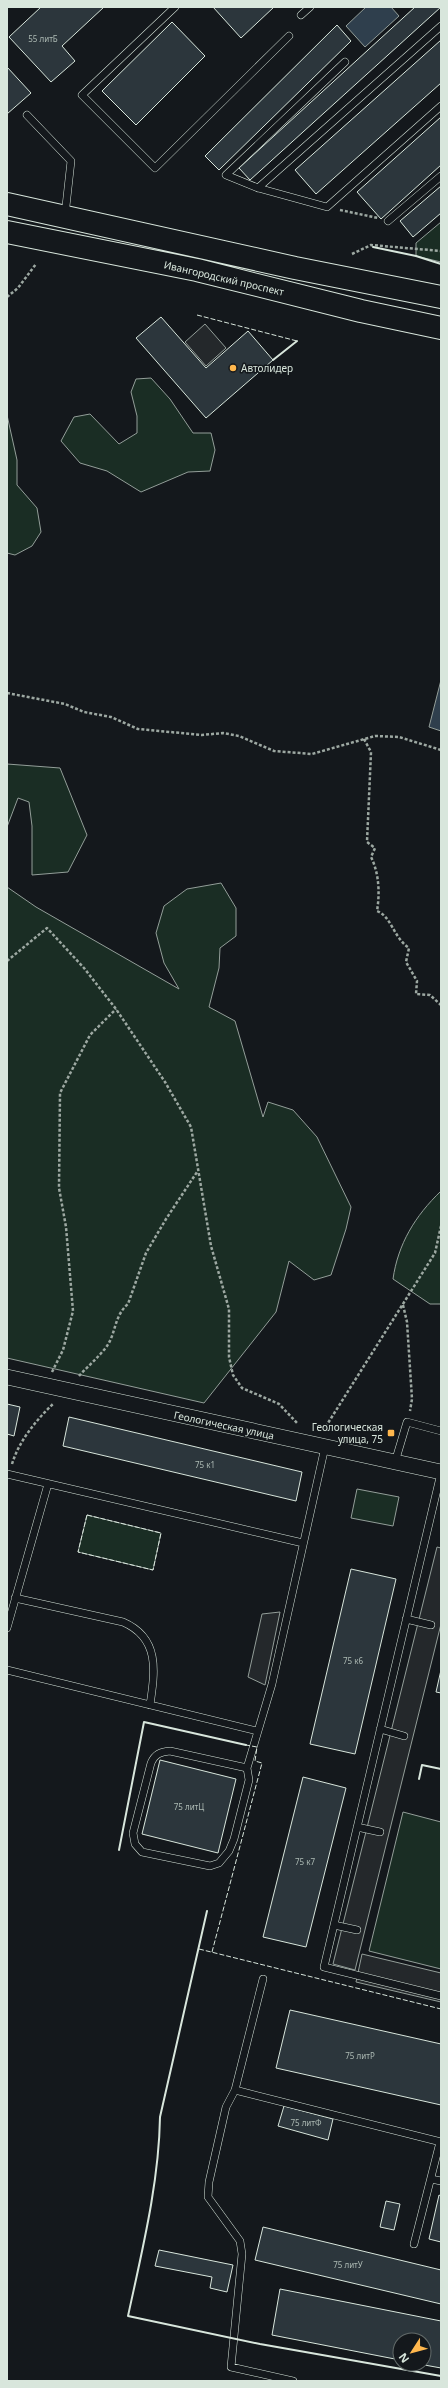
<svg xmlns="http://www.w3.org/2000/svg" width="448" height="2388" font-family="'Noto Sans',sans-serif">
	<rect width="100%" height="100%" fill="#14181c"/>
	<path fill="#1a2d24" stroke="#939e99" d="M441,222V262L416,256V243Z
		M151,378L170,399L193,433H211L215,450L210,471L188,472L141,492L107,471L80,463L61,441L74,417L90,414L119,444L137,433V416L131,392L136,379Z
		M7,415L17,460V485L37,508L41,532L32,546L15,555L7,553Z
		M7,764L60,768L87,835L68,872L32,875V826L29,802L18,798L7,827Z
		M221,883L236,908V936L220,948L219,968L209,1007L235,1021L263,1117L268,1102L293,1110L317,1137L351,1207L346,1229L331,1275L314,1280L289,1261L276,1312L204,1403L7,1358V887L36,907L179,989L164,963L156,933L164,906L187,889Z
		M441,1191V1304H430L393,1279C398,1244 415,1216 441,1191Z
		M357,1489L399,1497L393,1526L351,1518Z
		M87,1515L161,1533L153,1570L78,1552Z
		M403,1812L441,1822V1969L369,1951Z"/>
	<path fill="#24282b" stroke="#939e99" d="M205,324L226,348L206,366L185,342Z
		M437,1547L441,1548V1624L355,1970L333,1964Z
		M280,1612L265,1685L248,1677L262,1614Z
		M362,1954L441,1973V2002L356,1982Z"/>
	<path fill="#2f3f4d" stroke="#939e99" d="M366,7H391L399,16L365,47L346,26Z
		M441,680V731L429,727Z"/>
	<path fill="#2c363c" stroke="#d8e6dc" d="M41,7H104L62,46L75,61L51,82L9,37Z
		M213,7H274L241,38Z
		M415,7H441L250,180L239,168Z
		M172,22L205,56L136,125L102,91Z
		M337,25L351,41L219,170L205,156Z
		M441,40V83L316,194L295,170Z
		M7,67L31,93L7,114Z
		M441,117V165L381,219L357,192Z
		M441,186V213L413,237L400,221Z
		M161,317L206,368L248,331L273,360L206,418L136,338Z
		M7,1404L20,1407L14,1436L7,1434Z
		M69,1417L302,1472L296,1501L63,1446Z
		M351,1569L396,1579L355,1754L310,1744Z
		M441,1670V1693L436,1692Z
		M160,1760L236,1779L218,1853L142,1834Z
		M303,1777L346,1788L306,1947L263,1937Z
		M290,2010L441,2044V2105L276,2068Z
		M284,2106L333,2119L328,2140L278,2126Z
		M439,2195L441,2196V2242L429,2239Z
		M386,2201L400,2204L394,2230L380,2227Z
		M263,2227L441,2270V2304L255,2260Z
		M159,2250L233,2265L227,2292L210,2288L212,2277L155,2266Z
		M280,2289L441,2321V2368L419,2364H424V2340H400V2360L272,2335Z"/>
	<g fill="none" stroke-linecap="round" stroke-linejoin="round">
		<defs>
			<path id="service" d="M175,7L82,95L155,168L289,36
				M301,15L310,7
				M345,62L226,175L258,188L327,207L441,106
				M27,115L71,161L65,215
				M258,188L441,26
				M388,221L441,176
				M395,1462L407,1422L441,1431
				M441,1473L324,1967L441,1996
				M7,1474L303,1543
				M15,1598L123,1622C160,1638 155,1671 150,1705
				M406,1619L431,1625
				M7,1628L48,1484
				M7,1670L257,1731
				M380,1729L404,1736
				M247,1768L170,1751C160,1752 155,1754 151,1763L133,1833L135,1844L142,1852L210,1866L219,1863L229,1851L234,1839L249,1780L247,1768L272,1684L325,1447
				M357,1827L380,1832
				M334,1925L357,1930
				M263,1979L235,2090L226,2107L209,2182L208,2197L240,2241L242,2254L231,2367L293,2381
				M235,2090L441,2142
				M431,2179L441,2181
				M414,2244L440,2142"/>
			<path id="minor" d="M7,1377L441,1472"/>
			<path id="trunk" d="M7,204L295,268L441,297
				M7,232L197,270L361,311L441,328"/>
		</defs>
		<use href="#service" stroke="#d8e6dc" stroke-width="8"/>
		<use href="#minor" stroke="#d8e6dc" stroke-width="16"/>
		<use href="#trunk" stroke="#d8e6dc" stroke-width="24"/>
		<path stroke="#9da8a2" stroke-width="2.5" stroke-dasharray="3 2" stroke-linecap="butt" d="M340,210L378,218
			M352,254L371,245L441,251
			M7,297L18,288L36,264
			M7,693L65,704L84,712L111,717L138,729L202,735L223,733L239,736L274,751L312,754L375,736L399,737L441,750
			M364,739L371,752L367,842L375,848L371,857C379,873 380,893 377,911C392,917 393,937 409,948L406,962L417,981L416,994L430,995L441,1005
			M7,961L47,928L84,968L116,1009L165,1082L191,1127L211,1246L229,1309V1357L233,1375L242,1388L279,1404L298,1424
			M403,1305L407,1322L412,1399L410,1411
			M52,1372L63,1350L73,1311L66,1227L59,1188L60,1093L90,1035L116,1009
			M79,1376C88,1366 99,1357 107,1346C116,1333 114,1316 128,1304L146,1253L166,1219L197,1172
			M323,1431L435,1253L441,1226
			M12,1464C19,1441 36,1420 54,1403"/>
		<use href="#service" stroke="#14181c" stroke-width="7"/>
		<use href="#minor" stroke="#14181c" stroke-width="15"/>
		<use href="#trunk" stroke="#14181c" stroke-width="22"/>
		<path stroke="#d8e6dc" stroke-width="1" stroke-dasharray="5 2" stroke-linecap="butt" d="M197,315L297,341
			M87,1515L161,1533L153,1570L78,1552Z
			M199,1949L441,2009
			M212,1952L262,1763L255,1761L257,1747L246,1745"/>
		<path stroke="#d8e6dc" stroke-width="2" d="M373,247L416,256L441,264
			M273,360L297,341
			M419,1779L422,1765L441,1769
			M119,1850L144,1722L246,1745
			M207,1911L160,2117C159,2183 142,2251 128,2316L260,2344L441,2376"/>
	</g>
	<g fill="#ffb74d" stroke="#14181c" stroke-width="1.5">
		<circle cx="233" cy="368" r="4"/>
		<rect x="387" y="1429" width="8" height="8" rx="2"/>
	</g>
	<g text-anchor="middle" stroke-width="3" stroke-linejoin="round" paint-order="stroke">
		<g font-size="8" fill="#adbab4">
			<text x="43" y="42">55 литБ</text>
			<text x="205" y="1468">75 к1</text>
			<text x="353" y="1664">75 к6</text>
			<text x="189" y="1810">75 литЦ</text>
			<text x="305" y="1865">75 к7</text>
			<text x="360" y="2059">75 литР</text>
			<text x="306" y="2126">75 литФ</text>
			<text x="348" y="2268">75 литУ</text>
		</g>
		<g font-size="10" fill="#d8e6dc" stroke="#14181c">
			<text transform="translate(224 278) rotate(13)" y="4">Ивангородский проспект</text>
			<text transform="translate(224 1425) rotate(12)" y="4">Геологическая улица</text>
		</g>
		<g font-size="10" fill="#d8e6dc" stroke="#14181c" text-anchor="start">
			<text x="241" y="372">Автолидер</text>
			<text x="383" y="1431" text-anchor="end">Геологическая<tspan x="383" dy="12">улица, 75</tspan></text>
		</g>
	</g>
	<rect width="448" height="2388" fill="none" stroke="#d8e6dc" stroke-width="16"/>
	<g transform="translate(412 2352) rotate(234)"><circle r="19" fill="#14181c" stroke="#626a69"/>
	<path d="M0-3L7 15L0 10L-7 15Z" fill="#ffb74d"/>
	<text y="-6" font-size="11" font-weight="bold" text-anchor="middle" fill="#d8e6dc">N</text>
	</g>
</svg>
